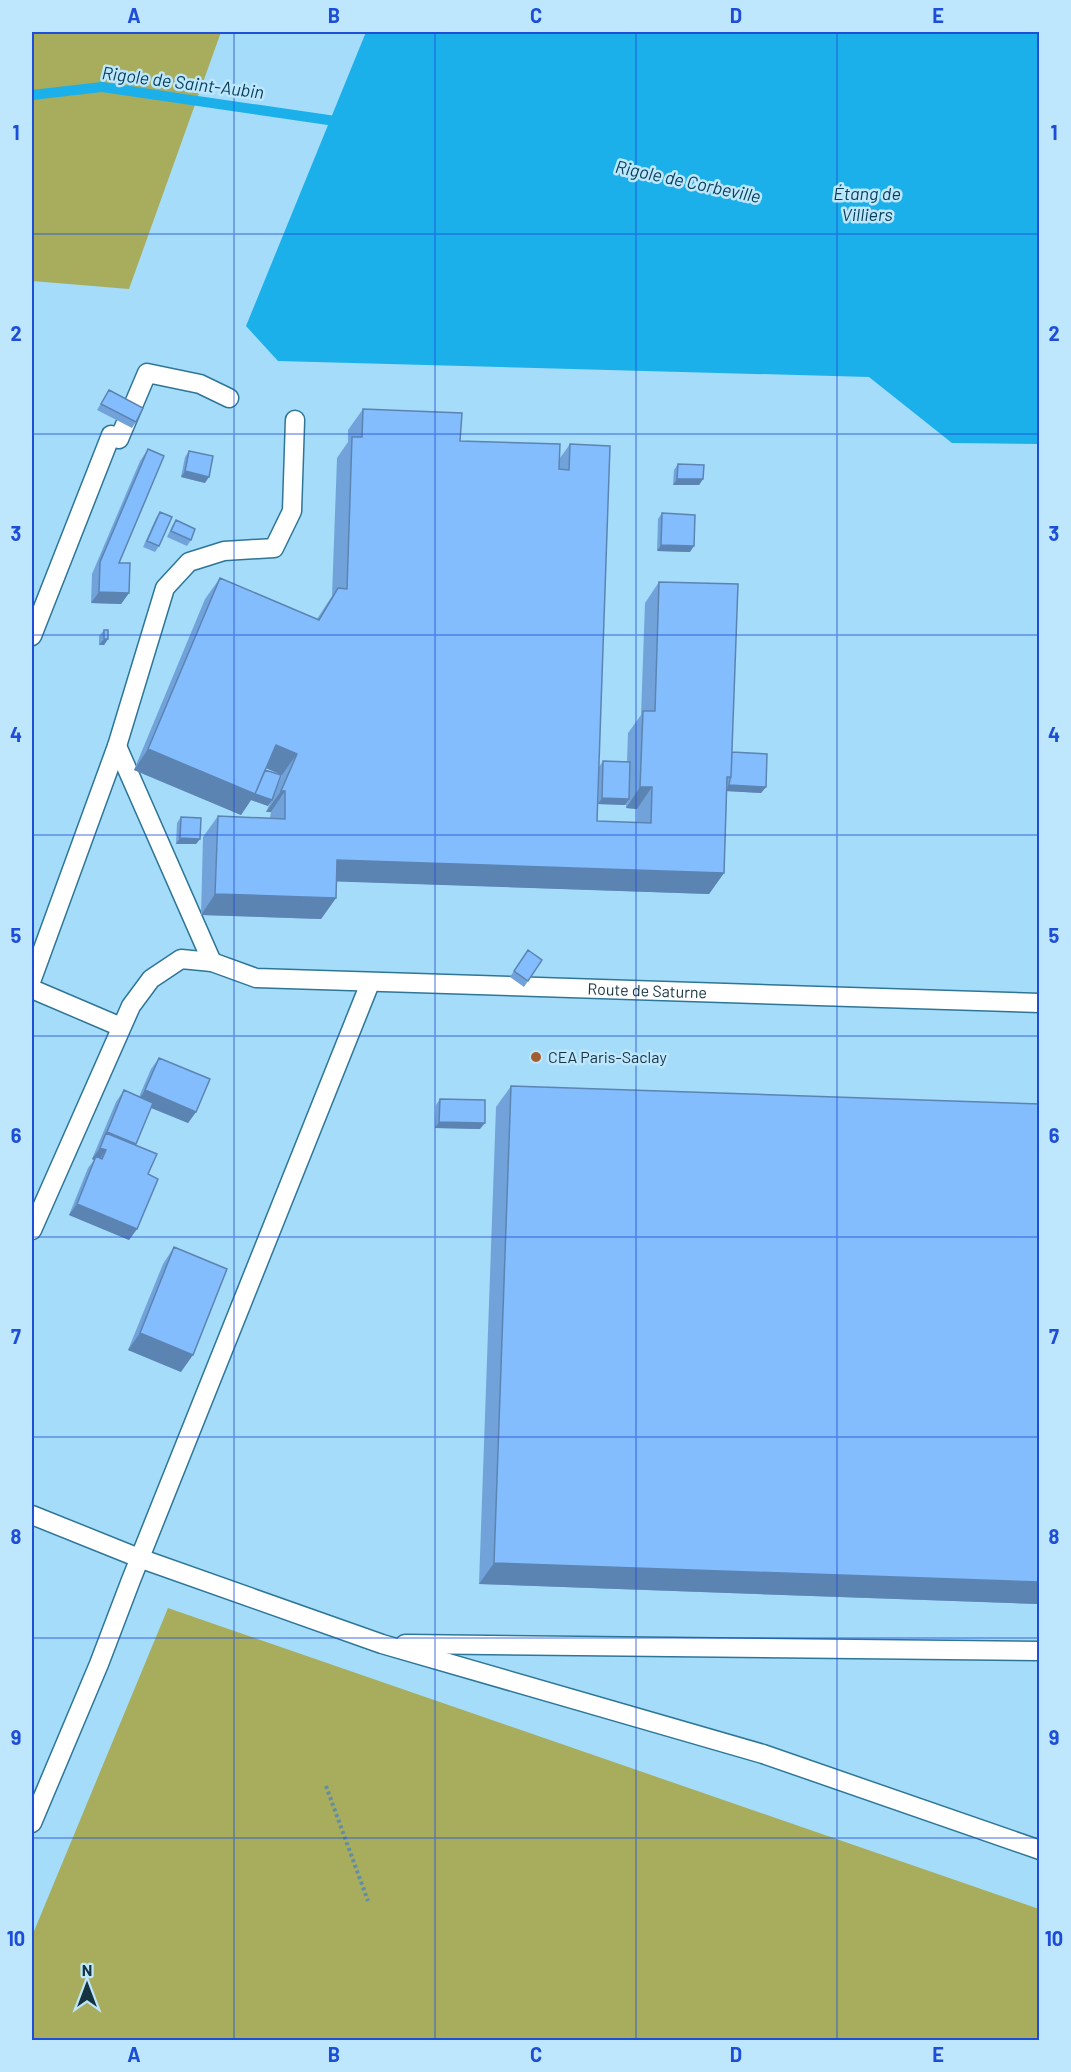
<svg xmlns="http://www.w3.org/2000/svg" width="1071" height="2072" font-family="Barlow,sans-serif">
	<rect width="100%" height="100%" fill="#a5dcfa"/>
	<path fill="#a8ad5d" d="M32,32H221L129,289L32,281Z
		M168,1608L1039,1909V2040H32V1936Z"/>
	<path fill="#1cb0ea" d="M366,32H1039V444L952,443L869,377L278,361L246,326Z"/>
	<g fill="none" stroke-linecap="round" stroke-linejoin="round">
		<path stroke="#1cb0ea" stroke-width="10" d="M32,95L102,87L342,122"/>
		<defs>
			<g id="service">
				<path d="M32,636L111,435L119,439L147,373L200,384L229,398"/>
				<path d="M117,746L212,962"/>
				<path d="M32,979L117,746L165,588L189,562L224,551L274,548L292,511L295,420"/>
				<path d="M32,989L121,1027"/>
				<path id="s1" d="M32,1230L131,1006L151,979L181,959L212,962L256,978L1040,1003"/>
				<path d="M32,1515L139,1558L382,1644L763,1754L1040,1850"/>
				<path d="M405,1644L1040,1651"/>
				<path d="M32,1823L99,1664L131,1580L370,983"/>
			</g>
		</defs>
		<use href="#service" stroke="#2e7698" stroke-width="21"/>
		<path stroke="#628ea4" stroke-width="4" stroke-dasharray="3 3" stroke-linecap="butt" d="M326,1786L368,1901"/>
		<use href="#service" stroke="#fff" stroke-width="18"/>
	</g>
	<path fill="#71a3da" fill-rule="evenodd" d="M109,390L136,422L132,428L97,410Z
		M363,409L460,441L560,458L570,444L597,821L637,823V809L626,808V804L625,805L598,804L599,767L603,761L627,762L628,733L641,715L645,603L659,582L732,752L766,787L761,793L727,791L724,873L709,894L336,881V898L321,919L201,915L203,837L218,816L270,818L271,812H266L271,801L268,806L251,800L241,815L134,770L205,599L220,578L317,619L332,596L337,458L348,442V430ZM266,768L282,775L273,797L265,770Z
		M148,449L119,563L129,593L121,604L91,603L92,574L140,461Z
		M189,451L205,483L181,477L185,457Z
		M678,464L703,479L699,485H673L674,470Z
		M160,512L159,546L155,552L143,547L156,518Z
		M662,513L690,552L657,551L658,519Z
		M176,520L191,540L187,546L167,537L172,526Z
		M104,630L108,639L104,645H99V636Z
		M181,817L200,839L196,844H176L177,823Z
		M528,950L542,960L524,987L510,977Z
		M159,1058L196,1112L188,1123L151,1108L135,1145L148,1174L137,1229L129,1240L69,1215L88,1168L94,1160L92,1159L116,1102L124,1090L139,1097L151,1069Z
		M511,1086L1037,1604L479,1584L496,1107Z
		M440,1099L480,1129L435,1128L436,1105Z
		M174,1247L181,1372L128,1350L163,1264Z"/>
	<path fill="#5c84b2" d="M185,471L209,477L205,483L181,477Z
		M677,479H703L699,485H673Z
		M661,545L694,546L690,552L657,551Z
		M99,592L129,593L121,604L91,603Z
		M104,639H108L104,645H99Z
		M276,745L297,754L282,775L261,766Z
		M148,749L272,800L268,806L251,800L241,815L134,770Z
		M729,785L766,787L761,793L725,791Z
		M640,787H652L637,809L626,808Z
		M281,791H285L271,812H266Z
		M602,798L629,799L625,805L598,804Z
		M180,838L200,839L196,844H176Z
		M337,860L724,873L709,894L322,881Z
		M215,894L336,898L321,919L201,915Z
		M145,1090L196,1112L188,1123L137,1102Z
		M439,1122L485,1123L480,1129L435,1128Z
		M107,1132L136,1144L128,1155L106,1133L99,1143Z
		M100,1148L106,1150L98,1162L96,1156L94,1160L92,1159Z
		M77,1204L137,1229L129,1240L69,1215Z
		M140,1333L193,1355L181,1372L128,1350Z
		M494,1563L1040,1582V1600L1037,1604L479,1584Z"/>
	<path fill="#83bdfe" stroke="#5c84b2" stroke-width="1.5" d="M109,390L143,408L136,422L101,404Z
		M363,409L462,413L460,441L560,444L559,469L569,470L570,444L610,446L597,821L651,823L652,787H640L643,711H655L659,582L738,584L731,777H727L724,873L337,860L336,898L215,894L218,816L285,819V791H281L297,754L276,745L255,794L148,749L220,578L319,620L338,588L347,589L352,437H362Z
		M148,449L164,456L119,563H130L129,593L99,592L100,562Z
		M189,451L213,456L209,477L185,471Z
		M678,464L704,465L703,479H677Z
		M160,512L172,517L159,546L147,541Z
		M662,513L695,515L694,546L661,545Z
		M176,520L195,529L191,540L171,531Z
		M104,630H108V639H104Z
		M732,752L767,754L766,787L729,785L730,779L731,777Z
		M603,761L630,762L629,799L602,798Z
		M265,770L281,775L272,800L255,794Z
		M181,817L201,818L200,839L180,838Z
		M528,950L542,960L528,981L514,971Z
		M159,1058L210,1079L196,1112L145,1090Z
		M511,1086L1040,1104V1582L494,1563Z
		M124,1090L153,1103L136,1144L107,1132Z
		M440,1099L485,1100V1123L439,1122Z
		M106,1133L157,1154L148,1174L158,1179L137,1229L77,1204L96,1156L102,1159L106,1150L100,1148Z
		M174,1247L227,1269L193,1355L140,1333Z"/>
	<path fill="none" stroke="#1d4ed8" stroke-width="1.5" stroke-opacity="0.55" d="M234,32V2040M435,32V2040M636,32V2040M837,32V2040M32,234H1040M32,434H1040M32,635H1040M32,835H1040M32,1036H1040M32,1237H1040M32,1437H1040M32,1638H1040M32,1838H1040"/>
	<circle fill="#a25e30" stroke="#bee7fe" stroke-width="2" cx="536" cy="1057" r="6"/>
	<g text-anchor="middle" stroke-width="5" stroke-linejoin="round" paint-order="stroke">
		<g font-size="16" fill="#153341" stroke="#bee7fe">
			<text dy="6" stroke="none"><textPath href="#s1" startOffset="784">Route de Saturne</textPath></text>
		</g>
		<g font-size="16" fill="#153341" stroke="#bee7fe" text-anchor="start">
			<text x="548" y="1063">CEA Paris-Saclay</text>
		</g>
		<g font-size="18" font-style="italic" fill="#053f57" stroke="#bee7fe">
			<text transform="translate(183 83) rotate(7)" y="6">Rigole de Saint-Aubin</text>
			<text transform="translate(688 182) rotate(12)" y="6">Rigole de Corbeville</text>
			<text x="867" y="200">Étang de<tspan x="867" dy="21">Villiers</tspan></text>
		</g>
	</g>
	<rect width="1071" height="2072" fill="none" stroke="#bee7fe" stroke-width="66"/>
	<g transform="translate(87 1985)" stroke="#bee7fe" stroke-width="4.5" paint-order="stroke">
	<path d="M0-4.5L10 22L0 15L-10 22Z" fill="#153341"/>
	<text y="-9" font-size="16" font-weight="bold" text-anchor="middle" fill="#153341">N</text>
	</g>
	<rect x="33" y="33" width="1005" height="2006" fill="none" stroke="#1d4ed8" stroke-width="2"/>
	<g font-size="20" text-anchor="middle" font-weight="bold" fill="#1d4ed8">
		<text x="134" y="23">A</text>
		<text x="334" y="23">B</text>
		<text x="536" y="23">C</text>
		<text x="736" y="23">D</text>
		<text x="938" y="23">E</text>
		<text x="16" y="140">1</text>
		<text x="1054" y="140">1</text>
		<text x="16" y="341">2</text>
		<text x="1054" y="341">2</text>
		<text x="16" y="541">3</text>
		<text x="1054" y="541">3</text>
		<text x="16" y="742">4</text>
		<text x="1054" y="742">4</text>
		<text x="16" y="943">5</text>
		<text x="1054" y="943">5</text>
		<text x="16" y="1143">6</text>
		<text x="1054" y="1143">6</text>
		<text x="16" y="1344">7</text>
		<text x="1054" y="1344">7</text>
		<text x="16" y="1544">8</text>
		<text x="1054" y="1544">8</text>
		<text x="16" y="1745">9</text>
		<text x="1054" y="1745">9</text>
		<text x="16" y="1946">10</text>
		<text x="1054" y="1946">10</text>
		<text x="134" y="2062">A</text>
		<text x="334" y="2062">B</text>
		<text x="536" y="2062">C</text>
		<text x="736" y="2062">D</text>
		<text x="938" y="2062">E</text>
	</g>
</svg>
